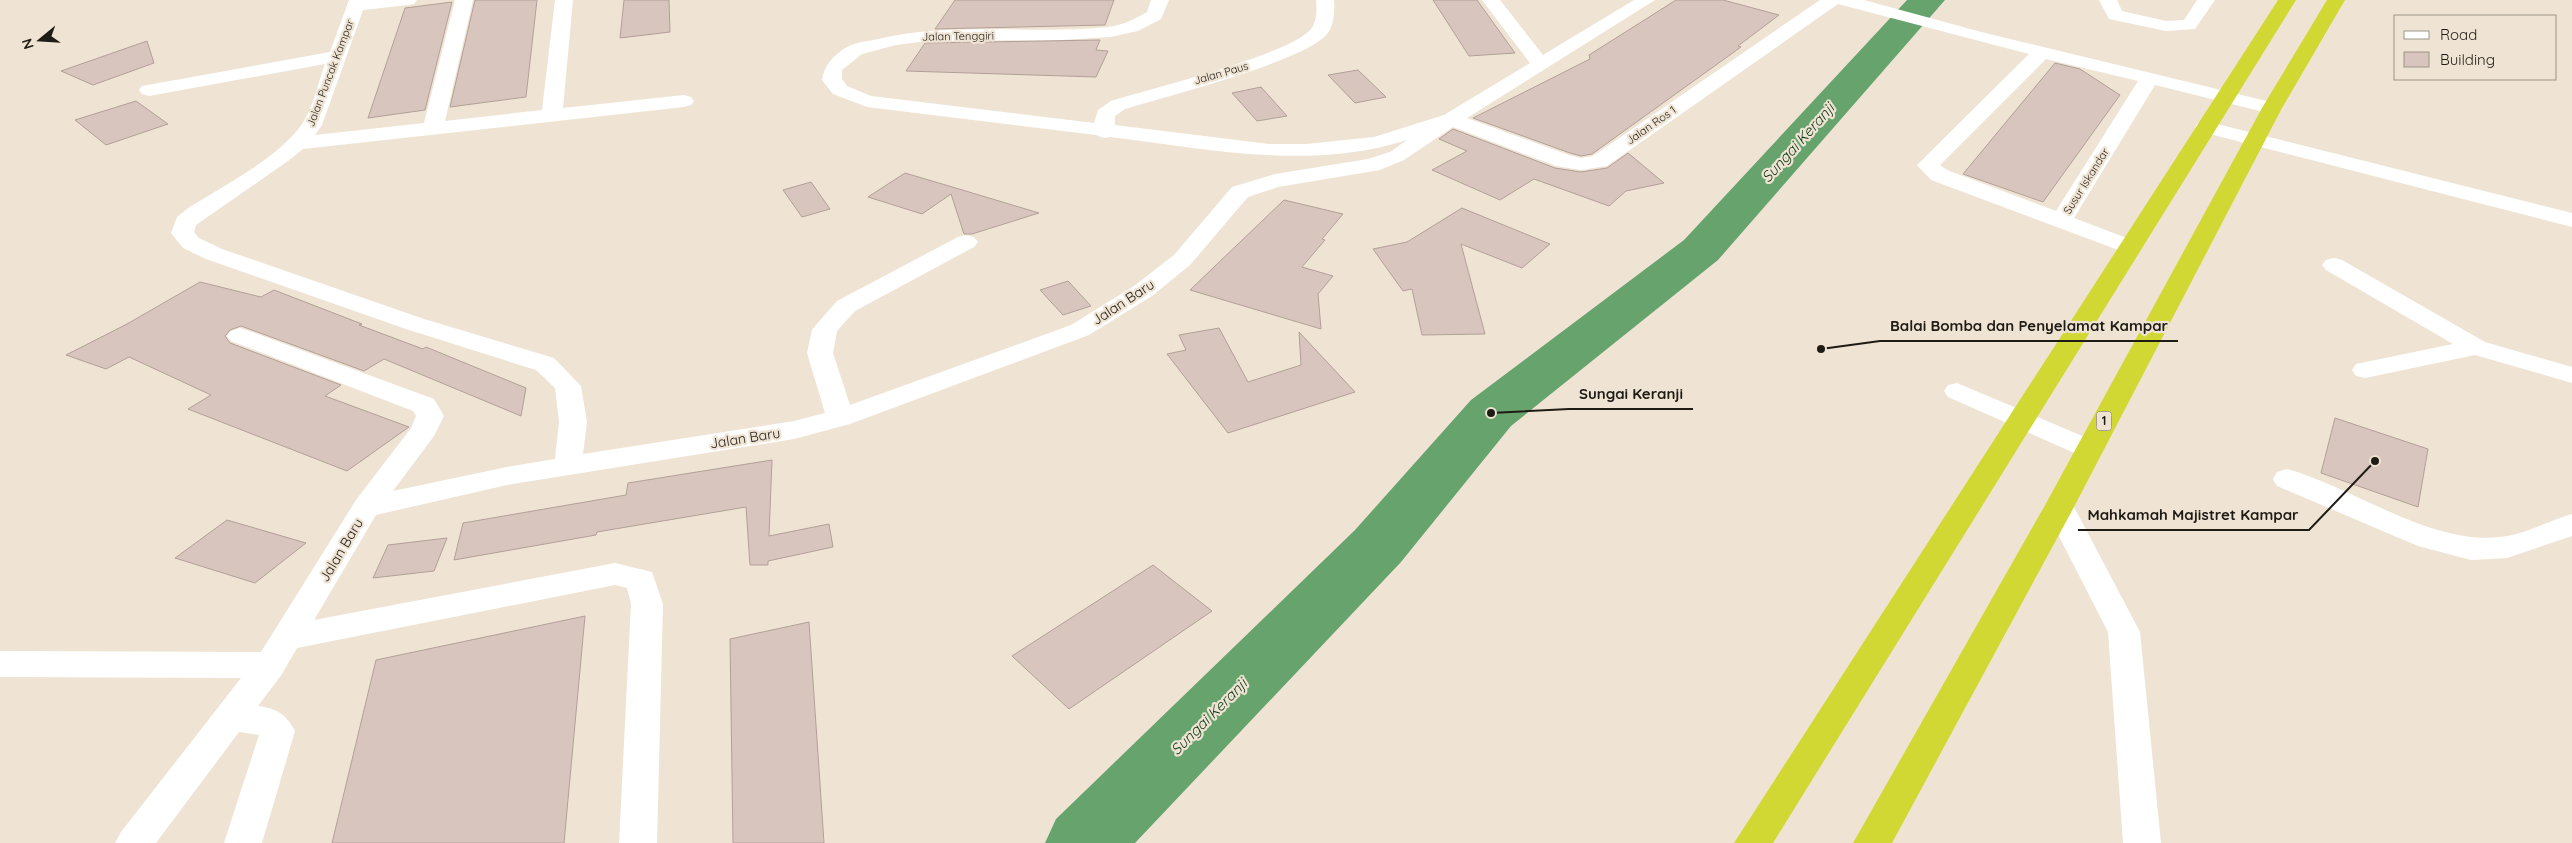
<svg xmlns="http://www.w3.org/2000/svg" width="2572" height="843" font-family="Quicksand,sans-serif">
	<rect width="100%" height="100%" fill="#efe4d4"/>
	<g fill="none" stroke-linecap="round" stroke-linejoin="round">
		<path fill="#67a36c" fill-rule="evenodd" d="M1907,0H1945L1718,260L1511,426L1401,562L1135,843H1045L1056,819L1355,530L1471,400L1684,240Z"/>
	</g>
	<path fill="#d8c5bd" stroke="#b2a098" d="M475,0H537L526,97L450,107Z
		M624,0H669L670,32L620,38Z
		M955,0H1114L1105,25L935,29Z
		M1433,0H1477L1515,53L1469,56Z
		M1676,0H1723L1779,15L1738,46L1741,47L1592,154L1581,156L1570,153L1473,118L1590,59L1589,55Z
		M452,2L425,110L368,118L405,8Z
		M1100,40L1096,50L1108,51L1096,77L906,71L925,43Z
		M147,41L154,63L93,85L61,71Z
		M2055,63L2080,69L2120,95L2043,202L1963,174Z
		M1358,70L1386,97L1355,103L1328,75Z
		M1261,87L1287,116L1257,121L1232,93Z
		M136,101L168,124L106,145L75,120Z
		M1453,129L1555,168L1581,172L1607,168L1628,153L1664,183L1626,191L1609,206L1534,179L1500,200L1432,170L1467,151L1439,139Z
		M905,173L949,186L1039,213L972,234H964L951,194L922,214L868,197Z
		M811,182L830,209L802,217L783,190Z
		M1284,200L1343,214L1322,239L1325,240L1302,267L1333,276L1318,294L1321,329L1190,290Z
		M1462,208L1550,244L1522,268L1461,244L1485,334L1422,335L1412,289L1403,291L1373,249L1407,242Z
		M1068,281L1091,306L1063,315L1040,290Z
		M200,282L261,297L274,290L362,324L359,325L423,349L426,347L526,388L521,416L384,359L364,371L241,326L230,330L225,336L230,343L341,385L325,396L409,427L347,471L188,409L211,395L129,357L106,369L66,355L127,324Z
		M1219,328L1248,382L1301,365L1299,332L1355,392L1228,433L1167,354L1186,350L1179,335Z
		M2335,418L2428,449L2418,507L2321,473Z
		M772,460L769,536L829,524L833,547L768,561V565H750L746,507L597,532L596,535L454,560L463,523L626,495L628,483Z
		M227,520L306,543L255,583L175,558Z
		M447,538L434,571L373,578L388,545Z
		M1153,565L1212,611L1069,709L1012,656Z
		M585,616L564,843H332L376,660Z
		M809,622L824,843H733L730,639Z"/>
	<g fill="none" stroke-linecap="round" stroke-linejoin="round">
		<path fill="#fff" fill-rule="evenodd" d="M349,0H417L414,4L408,5L363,10L322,125L315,135L424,123L455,0H473L445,121L542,110L555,0H573L563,108L684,95L691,97L694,101L691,105L684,107L303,149L288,161L196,225L194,232L199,238L222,249L424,319L554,358L581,386L587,422L583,454L794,421L825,413L807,353L812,330L816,325L837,301L958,237L966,235L974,237L978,242L974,247L855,311L837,331L833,353L850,405L1071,325L1134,286L1174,255L1232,187L1275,174L1368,159L1390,152L1407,140C1310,171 1208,149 1110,137L1104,138L1096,135L867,107L833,94L822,80C824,65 835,53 849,46C857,42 869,41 878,39C953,21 1032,35 1108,27C1123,25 1135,19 1147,12L1151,0H1169L1161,19L1138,31L1110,37L1061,40L927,41L896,45L862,54L842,70V79L847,86L871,96L1094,123L1098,110L1111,101C1149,89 1290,55 1311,29C1317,22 1317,9 1316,0H1334C1335,10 1334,24 1328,33C1307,61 1164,97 1125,109L1115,116V125L1269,144H1306L1374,137L1444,115L1530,63L1482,0H1500L1543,55L1634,0H1655L1467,118L1569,155L1581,158L1593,156L1820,0H1864L1985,33L2279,104L2282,108L2279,112L2272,114L2155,85L2074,218L2137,242L2141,247L2137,252L2129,254L1931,180L1917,165L2029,54L1838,4L1607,166L1581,170L1556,166L1453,127L1404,160L1380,170L1278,187L1248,197L1190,265L1152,296L1089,335L850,424L794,439L507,485L376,515L314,620L615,563L652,572L663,604L657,843H619L631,604L627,588L615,585L297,648L282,674L258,706C276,708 287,715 295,731L262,843H224L259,735L239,732L156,843H115L121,832L241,678L0,677V651L261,652L356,500L411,428L416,416L413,411L231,341L227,336L231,331L240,328L249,331L434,399L444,416L434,436L393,491L507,467L555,459L559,422L555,388L536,370L406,329L206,259L183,248L171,233L177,217L188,208C221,187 280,157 302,124C313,108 318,83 325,64L149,96L142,94L139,90L142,86L330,52ZM2046,59L2138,81L2056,211L1947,170L1940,165Z
			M2099,0H2117L2122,11L2166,21L2184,20L2197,0H2215L2195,29L2166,31L2109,19Z
			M2205,121L2572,213V227L2198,131L2195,127L2198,123Z
			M2334,258L2342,260L2485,342L2572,367V383L2475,355L2365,378L2356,376L2352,370L2356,364L2453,344L2326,270L2322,265L2326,260Z
			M1957,383L2099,443L2103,449L2099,455L2089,458L2079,455L1948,397L1944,391L1948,385Z
			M2287,469C2356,488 2435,549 2507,536C2530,532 2550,520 2572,514V536L2507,558L2471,560L2418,546L2277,486L2273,479L2277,472Z
			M2059,497L2069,500L2074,507L2140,632L2161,843H2123L2108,632L2044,507L2049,500Z"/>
		<path fill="#d1d833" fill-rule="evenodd" d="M2278,0H2296L1773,843H1734Z
			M2327,0H2345L2282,108L2074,507L1892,843H1853L2044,507L2262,108Z"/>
	</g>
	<g text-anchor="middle" stroke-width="4.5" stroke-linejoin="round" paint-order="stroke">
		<g font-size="11" fill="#1f1b15" stroke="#efe4d4">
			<text transform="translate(958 36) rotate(-1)" y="4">Jalan Tenggiri</text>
			<text transform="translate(330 73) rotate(-69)" y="4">Jalan Puncak Kampar</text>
			<text transform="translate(1221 73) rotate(-16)" y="4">Jalan Paus</text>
			<text transform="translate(1651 125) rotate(-35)" y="4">Jalan Ros 1</text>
			<text transform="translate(2086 181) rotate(-58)" y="4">Susur Iskandar</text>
		</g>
		<rect fill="#efe4d4" stroke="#5d574e" stroke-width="1" x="2096.5" y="411.5" width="15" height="19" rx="4"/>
		<g font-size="12" font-weight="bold" fill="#1f1b15">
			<text x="2104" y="425">1</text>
		</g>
		<g font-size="14" fill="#1f1b15" stroke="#efe4d4">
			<text transform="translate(1123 302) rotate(-33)" y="5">Jalan Baru</text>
			<text transform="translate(745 438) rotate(-9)" y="5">Jalan Baru</text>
			<text transform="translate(341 550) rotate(-59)" y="5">Jalan Baru</text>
		</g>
		<g font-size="15" font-style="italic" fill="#0d3a15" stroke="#efe4d4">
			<text transform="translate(1798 143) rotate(-48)" y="5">Sungai Keranji</text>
			<text transform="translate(1209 717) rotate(-45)" y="5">Sungai Keranji</text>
		</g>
	</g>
	<path fill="none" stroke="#1f1b15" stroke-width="2" d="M1821 349L1880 341H2178M1491 413L1569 409H1693M2375 461L2309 530H2078"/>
	<g fill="#1f1b15" stroke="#efe4d4" stroke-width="2">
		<circle cx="1821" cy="349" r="5"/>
		<circle cx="1491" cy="413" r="5"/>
		<circle cx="2375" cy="461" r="5"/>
	</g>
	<g font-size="15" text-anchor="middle" font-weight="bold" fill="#1f1b15" stroke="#efe4d4" stroke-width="4.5" stroke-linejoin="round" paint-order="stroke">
		<text x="2029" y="331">Balai Bomba dan Penyelamat Kampar</text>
		<text x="1631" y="399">Sungai Keranji</text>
		<text x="2193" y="520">Mahkamah Majistret Kampar</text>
	</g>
	<rect x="2394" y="15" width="162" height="65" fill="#efe4d4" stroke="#9c9488"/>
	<rect x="2404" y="31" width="25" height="8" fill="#ffffff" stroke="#9c9488"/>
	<text x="2440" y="40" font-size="15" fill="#1f1b15">Road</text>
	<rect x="2404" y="52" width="25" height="15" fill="#d8c5bd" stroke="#9c9488"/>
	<text x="2440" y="65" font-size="15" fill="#1f1b15">Building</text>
	<g transform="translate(40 40) rotate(252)" stroke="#efe4d4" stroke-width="4" paint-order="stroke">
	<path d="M0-4L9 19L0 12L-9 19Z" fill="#1f1b15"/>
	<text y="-8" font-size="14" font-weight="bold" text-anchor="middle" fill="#1f1b15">N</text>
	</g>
</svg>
